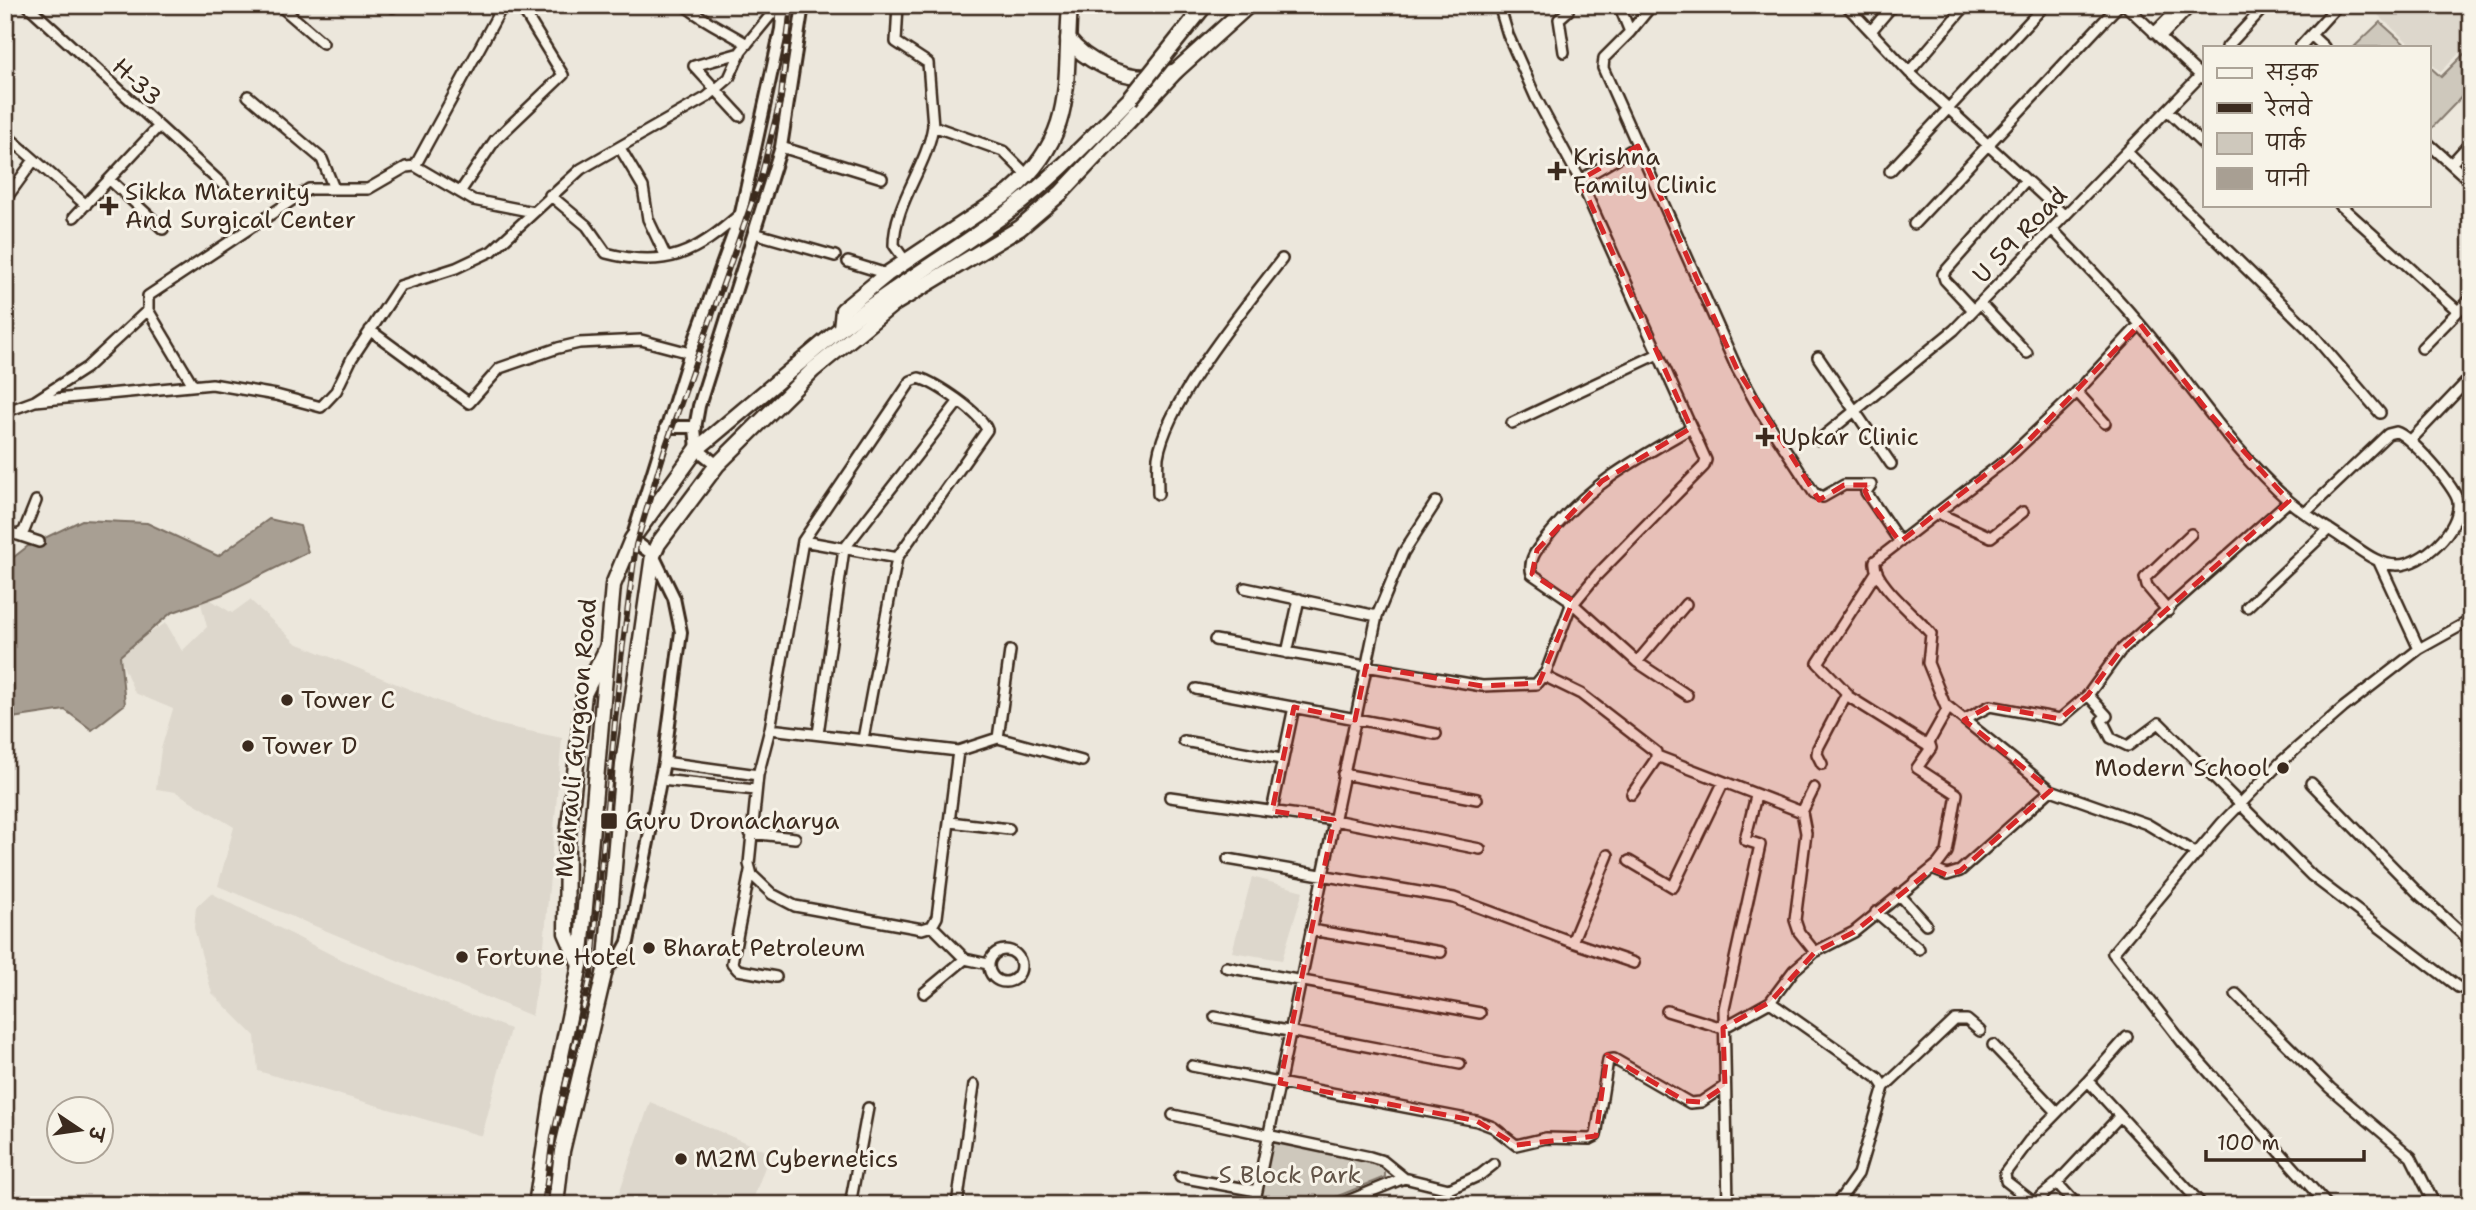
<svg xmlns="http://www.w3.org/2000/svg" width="2476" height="1210" font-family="'Shantell Sans','Playpen Sans Deva',sans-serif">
	<rect width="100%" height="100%" fill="#ece7dc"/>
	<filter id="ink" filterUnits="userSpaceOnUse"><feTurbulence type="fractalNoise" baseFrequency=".0143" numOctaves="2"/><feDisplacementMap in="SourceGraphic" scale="14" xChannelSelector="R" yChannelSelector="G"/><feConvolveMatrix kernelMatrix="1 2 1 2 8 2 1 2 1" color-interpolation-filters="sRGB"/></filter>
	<g filter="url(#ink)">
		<path fill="#ddd7cc" d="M2386,5H2471V41L2441,72L2429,62V47H2413L2378,15Z
			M198,592L232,613L250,600L296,643L495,724L562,738L544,945L532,1016L218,886L234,827L176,792L156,789L161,749L173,709L135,693L117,652L166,623L182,651L207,627Z
			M1252,877L1303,891L1282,960L1232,952Z
			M211,893L336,957L440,1002L510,1029L482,1136L258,1071L255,1036L212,993L194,928L196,907Z
			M650,1102L770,1153L751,1205H615Z"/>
		<path fill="#cec8bc" stroke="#84796d" stroke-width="2" d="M2380,22L2408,47H2354Z
			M2471,47V87L2429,131V66L2441,77Z
			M1267,1138L1385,1162V1177L1316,1205H1251Z"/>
		<path fill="#a89f93" stroke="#7c7064" stroke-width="2" d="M269,519L300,526L308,552L223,594L171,613L120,656L125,704L92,730L65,710L5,719V564L28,546L82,520L147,523L218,556Z"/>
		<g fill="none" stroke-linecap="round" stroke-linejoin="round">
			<defs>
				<path id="minor" d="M27,5L223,185
					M279,5L323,43
					M392,5L393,7
					M898,5L896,42L928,63L933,126L1003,151L1028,176
					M1499,5L1508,35L1536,98L1580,180L1706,460L1704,466L1597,575L1573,604
					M1619,5L1630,32L1604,58L1603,68L1737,369L1761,412L1814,493L1823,497L1844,485H1871L1866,492L1900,542
					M1846,5L1909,72L2065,216
					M2125,5L2203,78
					M688,8C707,23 727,31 747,44
					M1871,31L1893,5
					M1630,32L1652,5
					M2154,33L2182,5
					M2311,35L2324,47
					M2160,38L2192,5
					M2227,47L2266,5
					M2300,47L2338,5
					M1564,52L1559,19L1568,11V5
					M740,53L694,66L740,116
					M1909,72L1966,5
					M248,96L322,159L333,186
					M2167,110L2205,146
					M5,134L86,205
					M2429,144L2471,182
					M781,147L882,178
					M620,148L643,187L648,219L666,257
					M2127,152L2309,330L2380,413
					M2451,164L2471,142
					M415,166L503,5
					M1890,171L2045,5
					M110,180L163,229
					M1580,180L1638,146
					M460,192L495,140L563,75L520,5
					M550,195L587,226L606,253C666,269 696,253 739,215
					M5,200L34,160
					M2340,205L2458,311
					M74,217L158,127
					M1914,224L2119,5
					M2052,229C2081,260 2111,290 2138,322C2189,381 2230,449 2289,501C2306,516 2327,527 2345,540C2361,550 2377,565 2397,565C2423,565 2461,529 2458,502C2456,487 2410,436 2396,432L2388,434L2305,513
					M754,233L835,256
					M848,262L887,274
					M906,262L894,245C894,203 927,167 933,126
					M1980,303L2027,353
					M148,310L193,385
					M1973,310L1945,280L1943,274L2026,180
					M370,330L469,403L500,368L558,348L579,343L641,340L690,353
					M2422,348L2471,298
					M1818,357L1891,464
					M2077,392L2105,423
					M35,401L212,384L276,395L321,407L336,391L352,358L400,286L456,268L492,251L581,169L707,97L729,78L741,51L779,5
					M5,412L35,401L86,368L148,310V296L309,189H368L406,167L415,166L473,200L534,212
					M1512,423L1658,354
					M1819,440L1954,330L2205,71
					M2410,441L2471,377
					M1158,494C1158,482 1157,469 1158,457C1167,400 1246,306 1282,259
					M1940,514L1991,537L2023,512
					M5,532L18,535L24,531L36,501
					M18,535L39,542
					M803,541L897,558
					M2379,562L2419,649
					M1245,588L1377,616
					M1571,602L1637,662L1687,695
					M2247,607L2329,529
					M2168,611L2147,586L2145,578L2191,534
					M1215,640L1482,686L1536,684L1546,672L1571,605L1567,598L1532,574C1527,559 1539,547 1548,536C1589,484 1635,460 1691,428
					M1287,653L1299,599
					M1637,662L1686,604
					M1544,676L1581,694L1656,752V759L1632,794
					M1196,689L1436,734
					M1846,695L1931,748
					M2088,695L2107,716L2102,720L2111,738L2128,746L2159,723L2312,876L2458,987L2471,991
					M1947,706L2051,790L2147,824L2197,854
					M1964,720L1990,706L2060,719L2088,695L2121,650L2289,501
					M770,729L958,751L998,738L1082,761
					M818,734L844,549L959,401
					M998,738L1010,651
					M863,739L897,558L987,430C981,413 936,383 919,378L911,381L803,541L770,729L758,775L749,864L752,875L772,894L795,906L922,929L932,926L937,917L958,751
					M1184,741L1281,759
					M1657,756L1802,812
					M664,762L758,775
					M1822,764L1817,754L1818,748L1847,693L1818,663L1877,571
					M1343,774L1477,799
					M661,780L756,790
					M2311,783L2419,894L2471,942
					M1814,788L1802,812L1806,833L1795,920L1799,932L1815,952
					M1170,797L1334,820L1480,849
					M1272,811L1294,707
					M950,822L1009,829
					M750,833L795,838
					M1228,859L1454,898L1572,942L1608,855
					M1629,861L1673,887L1723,783
					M1932,869L1947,875L1960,871L2051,790
					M750,871L732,963L738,970L776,977
					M1899,894L1926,924
					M1876,912L1919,949
					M932,926L965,959L988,964
					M1311,930L1441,952
					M1572,942L1634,963
					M989 966a16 16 0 1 1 32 0a16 16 0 1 1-32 0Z
					M1226,967L1480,1013
					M924,993L965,959
					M2236,994L2330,1088L2411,1157L2435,1205
					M1770,1002L1794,970L1815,952L1854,932L1938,864L1947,852L1957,794L1917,768L1931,748L1929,742L1947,710L1928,663L1931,634C1918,617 1872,583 1875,561L2007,459L2071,398L2140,324
					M1667,1011L1723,1028L1770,1002L1878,1078L1884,1087
					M1215,1017L1460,1064
					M1993,1045L2056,1111
					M1192,1066L1477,1121L1493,1127L1516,1145L1546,1138L1590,1139L1596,1136L1608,1060L1614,1059L1690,1103L1701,1102L1725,1086
					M2088,1081L2127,1037
					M1173,1115L1370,1157L1383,1161L1404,1178
					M1180,1177L1257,1191
					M2057,1183L2077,1205
					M2033,1202L2006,1181L2005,1173L2029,1141L2088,1081L2202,1205
					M850,1205L868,1108
					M957,1205L974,1085
					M1254,1205L1377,616L1403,553L1436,502
					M1338,1205L1404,1178L1449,1189L1480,1175L1494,1164
					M1728,1205L1724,1009L1760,845L1745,840L1756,796
					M1836,1205L1858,1174L1884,1087L1955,1020H1967L1980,1031
					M2031,1205L2057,1183L2120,1116
					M2327,1205L2183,1043L2113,953L2222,823L2281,762L2343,708L2419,649L2471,620"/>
				<path id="tertiary" d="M666,427H696
					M717,465L697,449L695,428L699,406L781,147L803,5
					M605,970L621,955L628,942L664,762L681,632L674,598L653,555L632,539L690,353L741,213L781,29L783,5"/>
				<path id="primary" d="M1068,39C1085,61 1120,77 1148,77C1157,77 1168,73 1176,71
					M841,328C895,286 954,252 1008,212C1053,179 1091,138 1130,99
					M580,965L566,933L567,844L584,694L607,648"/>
				<path id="trunk" d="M536,1205L552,1098L580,965L613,585L632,539L697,449L841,328L843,310L887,274L1010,192C1077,134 1064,85 1070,5
					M556,1205L562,1151L605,970L623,765L653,555L658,544L717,465L813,370L892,305L1020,228L1061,193L1176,71L1249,5"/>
			</defs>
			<use href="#minor" stroke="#3b2a1e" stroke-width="14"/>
			<use href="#tertiary" stroke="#3b2a1e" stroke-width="16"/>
			<use href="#primary" stroke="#3b2a1e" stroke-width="19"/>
			<use href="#trunk" stroke="#3b2a1e" stroke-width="19"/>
			<use href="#minor" stroke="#f7f3e8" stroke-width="9"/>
			<use href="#tertiary" stroke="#f7f3e8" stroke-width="10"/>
			<use href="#primary" stroke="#f7f3e8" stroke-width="14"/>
			<use href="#trunk" stroke="#f7f3e8" stroke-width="14"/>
			<defs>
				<path id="rail" d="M544,1205L553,1137L591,975L621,659L636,545L664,451L761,177L781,97L791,5"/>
			</defs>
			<use href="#rail" stroke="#3b2a1e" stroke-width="6"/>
			<use href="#rail" stroke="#f7f3e8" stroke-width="3.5" stroke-dasharray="10" stroke-linecap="butt"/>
			<defs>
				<path id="primary-bridge" d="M1130,99L1205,5"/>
			</defs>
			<use href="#primary-bridge" stroke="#3b2a1e" stroke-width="19" stroke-linecap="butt"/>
			<use href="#primary-bridge" stroke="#f7f3e8" stroke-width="14"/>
		</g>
	</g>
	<path fill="#d62828" fill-opacity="0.2" stroke="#d62828" stroke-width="5" stroke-dasharray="14 9" stroke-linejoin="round" d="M1638,146L1737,369L1819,500L1844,485H1871L1865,491L1870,502L1900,542L2029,440L2140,324L2210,414L2289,501L2121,650L2088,695L2060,719L1990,706L1964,720L2051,790L1960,871L1947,875L1932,869L1854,932L1815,952L1770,1002L1723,1028L1725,1086L1701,1102L1685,1101L1607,1055L1596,1136L1516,1145L1477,1121L1280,1083L1334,820L1272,811L1294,707L1355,720L1366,666L1482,686L1539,683L1573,601L1532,574L1537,550L1602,481L1691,428L1580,180Z"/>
	<g fill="#3b2a1e" stroke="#f7f3e8" stroke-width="2.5">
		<path d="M1553.5 160.5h7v7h7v7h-7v7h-7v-7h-7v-7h7z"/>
		<path d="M105.5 195.5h7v7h7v7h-7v7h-7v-7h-7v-7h7z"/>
		<path d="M1761.5 426.5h7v7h7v7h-7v7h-7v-7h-7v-7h7z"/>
		<circle cx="287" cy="700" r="7"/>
		<circle cx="248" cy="746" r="7"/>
		<circle cx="2283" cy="768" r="7"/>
		<rect x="600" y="812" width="18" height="18" rx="3.5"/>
		<circle cx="649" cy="948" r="7"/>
		<circle cx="462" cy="957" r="7"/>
		<circle cx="681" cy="1159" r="7"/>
	</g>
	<g text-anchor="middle" stroke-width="6" stroke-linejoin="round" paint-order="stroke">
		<g font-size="24" fill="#3b2a1e" stroke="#f7f3e8">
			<text transform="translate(137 82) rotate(43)" y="8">H-33</text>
			<text transform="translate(2020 235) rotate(-46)" y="8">U 59 Road</text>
			<text transform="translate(576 738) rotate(-85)" y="8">Mehrauli Gurgaon Road</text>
		</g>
		<g font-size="24" fill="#3b2a1e" stroke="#f7f3e8" text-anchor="start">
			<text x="1573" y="165">Krishna<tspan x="1573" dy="28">Family Clinic</tspan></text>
			<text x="125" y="200">Sikka Maternity<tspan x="125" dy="28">And Surgical Center</tspan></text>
			<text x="1781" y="445">Upkar Clinic</text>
			<text x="301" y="708">Tower C</text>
			<text x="262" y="754">Tower D</text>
			<text x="2269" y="776" text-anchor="end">Modern School</text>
			<text x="625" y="829">Guru Dronacharya</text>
			<text x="663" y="956">Bharat Petroleum</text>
			<text x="476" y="965">Fortune Hotel</text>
			<text x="695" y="1167">M2M Cybernetics</text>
		</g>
		<g font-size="24" fill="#605246" stroke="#f7f3e8">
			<text x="1290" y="1183">S Block Park</text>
		</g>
	</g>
	<rect width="2476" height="1210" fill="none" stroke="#f7f3e8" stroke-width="28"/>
	<rect x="14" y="14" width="2448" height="1182" fill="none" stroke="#3b2a1e" stroke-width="2.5" filter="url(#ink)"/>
	<rect x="2203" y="46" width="228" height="161" fill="#f7f3e8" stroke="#aca397" stroke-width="2"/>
	<rect x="2217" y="68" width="35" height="10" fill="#f7f3e8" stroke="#aca397" stroke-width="2"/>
	<text x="2266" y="80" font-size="21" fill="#3b2a1e">सड़क</text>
	<rect x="2217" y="103" width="35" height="10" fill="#3b2a1e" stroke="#aca397" stroke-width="2"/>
	<text x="2266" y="116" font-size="21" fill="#3b2a1e">रेलवे</text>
	<rect x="2217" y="133" width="35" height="21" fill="#cec8bc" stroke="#aca397" stroke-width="2"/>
	<text x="2266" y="150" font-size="21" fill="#3b2a1e">पार्क</text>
	<rect x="2217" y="168" width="35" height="21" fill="#a89f93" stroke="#aca397" stroke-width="2"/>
	<text x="2266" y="186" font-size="21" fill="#3b2a1e">पानी</text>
	<g transform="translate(80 1130) rotate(103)"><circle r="33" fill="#f7f3e8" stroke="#aca397" stroke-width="2"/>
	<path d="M0-5L12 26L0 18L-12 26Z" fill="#3b2a1e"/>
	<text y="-10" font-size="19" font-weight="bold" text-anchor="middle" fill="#3b2a1e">उ</text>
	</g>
	<path d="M2206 1150v10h158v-10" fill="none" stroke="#3b2a1e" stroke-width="3.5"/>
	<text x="2217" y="1150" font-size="21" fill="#3b2a1e" stroke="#f7f3e8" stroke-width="5" paint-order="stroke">100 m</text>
</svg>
